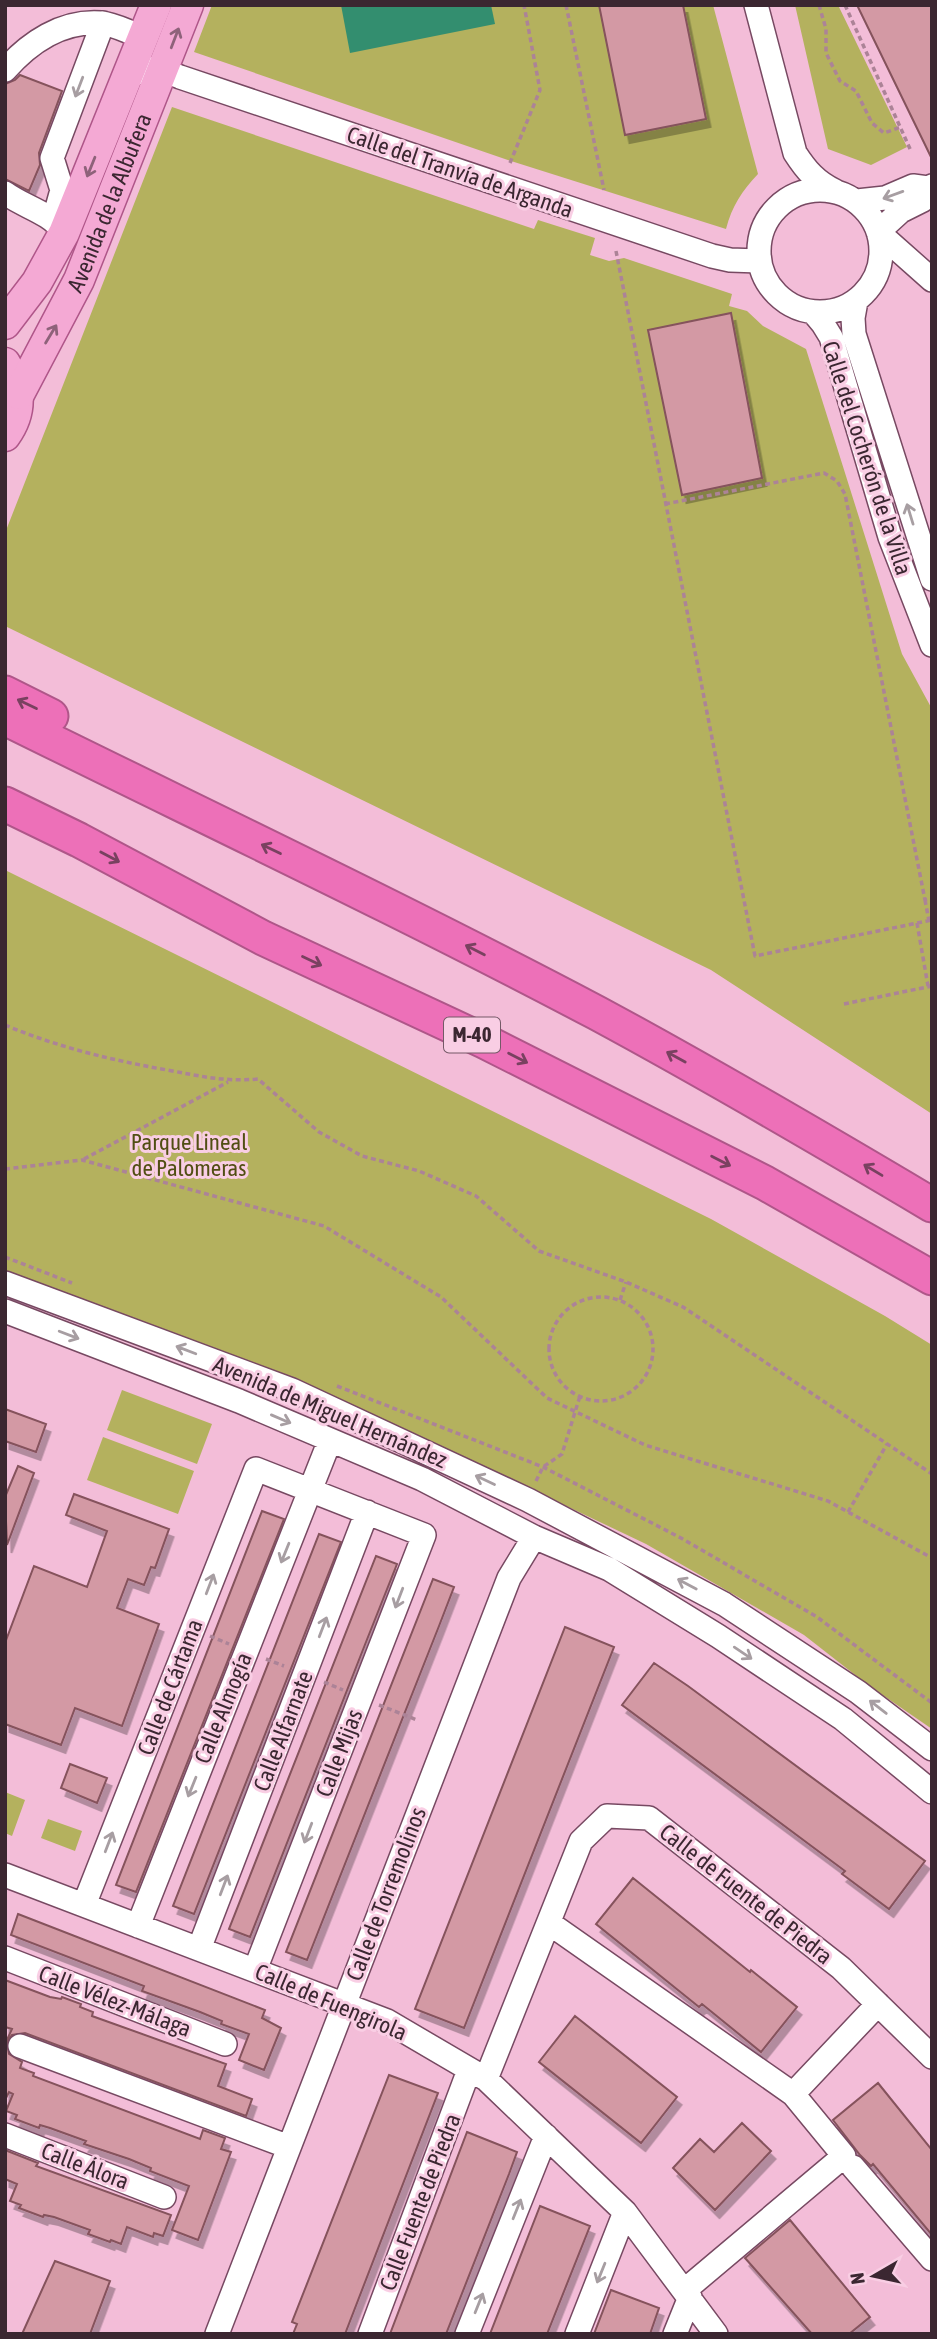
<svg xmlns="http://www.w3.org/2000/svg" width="937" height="2339" font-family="'Asap Condensed',sans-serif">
	<defs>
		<filter id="shadow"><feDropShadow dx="4.5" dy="8" stdDeviation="0" flood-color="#0004"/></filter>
	</defs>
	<rect width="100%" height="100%" fill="#f3bdd8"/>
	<path fill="#b4b15e" d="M212,5H713L758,174C742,191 732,206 726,229L511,161L194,52Z
		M795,5H838L907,147L871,165L828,149Z
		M172,107L534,229L538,220L595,238L590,255L609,261L624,258L732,294L729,306L747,311L763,326L806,349L902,654L932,709V1114L711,970L5,626V533Z
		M5,870L711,1219L885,1316L932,1345V1729L868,1685L804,1635L646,1544L434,1443L5,1273Z
		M122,1390L212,1424L197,1464L107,1430Z
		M103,1437L194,1471L178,1514L87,1480Z
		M5,1792L25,1800L12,1836L5,1833Z
		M48,1819L82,1831L75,1851L41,1838Z"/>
	<path fill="#338e6f" d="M341,5H491L495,24L350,53Z"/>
	<path fill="#d399a4" stroke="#85525c" stroke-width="2" filter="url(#shadow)" d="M599,5H683L706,119L625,135Z
		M857,5H932V159Z
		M20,75L62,91L39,153L40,165L29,191L5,179V84L15,80Z
		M731,313L762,478L682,495L648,330Z
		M5,1409L46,1424L36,1452L5,1441Z
		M18,1466L34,1473L7,1545L5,1497Z
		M74,1494L169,1529L155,1568L151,1567L144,1585L128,1579L117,1608L159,1624L122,1726L75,1708L61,1745L5,1724V1643L34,1566L87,1587L107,1531L66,1515Z
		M262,1511L284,1519L136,1892L116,1885Z
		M319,1534L341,1542L194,1914L173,1906Z
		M376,1556L397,1564L366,1642L250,1937L229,1929Z
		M433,1579L454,1587L439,1626L307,1960L286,1952Z
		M565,1627L614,1647L464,2028L415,2009Z
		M654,1663L688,1686L925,1861L889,1909L842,1874L845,1871L622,1705Z
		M70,1764L107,1778L97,1803L61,1788Z
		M633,1878L750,1972L751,1970L797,2007L761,2052L702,2004L699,2007L596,1924Z
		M18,1914L265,2010L262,2018L281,2028L264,2070L239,2060L249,2034L221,2024L222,2021L200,2012L142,1991L144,1986L11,1935Z
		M5,1980L50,1997L61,1999L62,1997L81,2004L80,2007L93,2012L92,2016L226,2064L218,2086L252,2099L246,2116L25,2033L12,2035L7,2042L9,2054L22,2062L20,2068L34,2073L33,2076L200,2139L203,2130L225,2138L221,2149L231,2152L198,2240L172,2230L189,2186L150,2171L151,2168L129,2159L84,2144L86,2141L50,2128L40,2125L39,2128L15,2119L17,2115L6,2111L13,2094L9,2092L5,2100V2044L12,2029L5,2027Z
		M575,2016L677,2097L641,2143L539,2062Z
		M389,2075L438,2093L345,2334H293L297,2324L292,2322Z
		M878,2083L932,2150V2235L873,2164L871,2166L860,2155L833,2120Z
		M742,2123L771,2151L715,2210L673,2168L700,2139L714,2152Z
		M467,2132L517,2152L509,2174L446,2334H390Z
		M5,2150L38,2163L36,2166L171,2215L163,2236L154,2233L153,2237L127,2227L121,2244L111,2240L110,2242L88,2234L90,2230L54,2217L44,2215L43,2217L19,2208L21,2205L10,2201L17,2184L5,2179Z
		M540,2206L590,2226L547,2334H490Z
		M790,2220L870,2317L849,2334H812L745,2258Z
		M55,2261L110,2281L90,2334H22Z
		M611,2290L659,2308L650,2334H594Z"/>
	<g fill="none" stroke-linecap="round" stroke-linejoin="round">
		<defs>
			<path id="minor" d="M756,5L795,153C806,170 816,182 835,191
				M5,70C29,43 62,20 101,23C114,24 130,33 143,37
				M125,81C146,63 156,67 180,77L712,256L730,260L759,261
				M928,188L923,200L901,211L878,232L932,280
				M759 251a61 61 0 1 1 122 0a61 61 0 1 1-122 0Z
				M5,193C24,207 49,212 63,231
				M857,201L885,198L913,186L928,188L932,186
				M54,219L62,190L52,158L103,23
				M856,301L853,318L854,334L932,579
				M813,312L823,324L831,337L890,537L932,645
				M5,1283L292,1390L528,1500L724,1604L858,1692L932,1749
				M5,1311L239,1401L422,1479L534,1537L609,1569L718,1636L843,1719L932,1792
				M5,1875L387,2021L486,2079L625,2212L716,2334
				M84,1905L256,1469L424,1535L255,1970
				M549,1923L793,2094
				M138,1926L330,1440
				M199,1949L367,1512
				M5,1958L225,2044
				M20,2046L289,2147
				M486,2079L581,1841L607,1816L649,1818L841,1968L932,2057
				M5,2135L164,2197
				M853,2167L932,2259
				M685,2290L844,2156L793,2094L878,2004
				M217,2334L509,1578L534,1537
				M370,2334L469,2070
				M467,2334L546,2136
				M577,2334L625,2212
				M675,2334L690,2297"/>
			<g id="major">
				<path d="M5,324L37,282L64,233L156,5"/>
				<path d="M5,363C21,388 23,411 5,436"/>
				<path id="s1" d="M19,394L79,280L188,5"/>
			</g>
			<path id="highway" d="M5,693L51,716
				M5,718C203,816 402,910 597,1013C710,1074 821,1139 932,1205
				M5,804L79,840L263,938L484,1041L765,1183L932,1278"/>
		</defs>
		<use href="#minor" stroke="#774962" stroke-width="26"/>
		<use href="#major" stroke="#af5689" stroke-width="33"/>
		<use href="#highway" stroke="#af5689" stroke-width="37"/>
		<path stroke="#ac8397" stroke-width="3.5" stroke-dasharray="5 3.5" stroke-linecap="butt" d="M566,5L604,190
			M819,5L826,29V53L840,81L856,91L872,123L884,133L901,127
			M845,5L911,151
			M510,163L540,90L524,5
			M616,251L755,956L932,920
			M665,504L824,473L837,481L845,494L925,900L932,899
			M925,900L929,921
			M917,923L928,986
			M844,1004L932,986
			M5,1025C57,1047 111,1060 167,1070C200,1076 224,1082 258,1079L319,1132L362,1156L419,1171L476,1196L539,1251L626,1282L683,1307L932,1474
			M84,1159L228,1082
			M5,1169L82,1160L324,1226L441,1297L547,1398L645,1445L828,1501L932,1558
			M5,1257L72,1283
			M549 1349a52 52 0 1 1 104 0a52 52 0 1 1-104 0Z
			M620,1300L626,1282
			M337,1386L543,1467L681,1538L817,1617L932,1703
			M536,1481L543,1467L562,1454L580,1396
			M848,1512L887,1444
			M210,1636L229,1644
			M266,1659L284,1666
			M324,1682L343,1690
			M379,1705L417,1720"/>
		<use href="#minor" stroke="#fff" stroke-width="23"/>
		<use href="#major" stroke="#f4a9d4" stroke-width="30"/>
		<use href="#highway" stroke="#ed70b8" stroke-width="33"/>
	</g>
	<defs><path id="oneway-shaft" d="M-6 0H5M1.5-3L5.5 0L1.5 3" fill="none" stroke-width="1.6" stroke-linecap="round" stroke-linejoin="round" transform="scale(1.75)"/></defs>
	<g stroke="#8e627a">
		<use href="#oneway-shaft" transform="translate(175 38) rotate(-69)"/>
		<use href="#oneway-shaft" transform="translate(91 167) rotate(112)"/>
		<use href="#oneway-shaft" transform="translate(51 334) rotate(-59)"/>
	</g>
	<g stroke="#a79ea2">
		<use href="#oneway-shaft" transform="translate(79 87) rotate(111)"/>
		<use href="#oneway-shaft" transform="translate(893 195) rotate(160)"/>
		<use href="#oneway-shaft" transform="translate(910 514) rotate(-107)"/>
		<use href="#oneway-shaft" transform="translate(69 1335) rotate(21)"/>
		<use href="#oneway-shaft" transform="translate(186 1350) rotate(-159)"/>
		<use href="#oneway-shaft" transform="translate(281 1419) rotate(23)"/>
		<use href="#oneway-shaft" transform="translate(485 1480) rotate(-155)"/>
		<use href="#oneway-shaft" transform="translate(285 1553) rotate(112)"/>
		<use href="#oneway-shaft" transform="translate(210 1584) rotate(-69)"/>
		<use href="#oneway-shaft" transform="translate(687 1584) rotate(-152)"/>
		<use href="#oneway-shaft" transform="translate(399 1598) rotate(111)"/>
		<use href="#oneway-shaft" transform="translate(323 1627) rotate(-69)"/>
		<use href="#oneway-shaft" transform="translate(743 1653) rotate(34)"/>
		<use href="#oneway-shaft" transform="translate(878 1707) rotate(-142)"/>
		<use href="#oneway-shaft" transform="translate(192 1787) rotate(112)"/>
		<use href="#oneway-shaft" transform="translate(308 1833) rotate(111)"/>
		<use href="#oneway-shaft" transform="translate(109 1842) rotate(-69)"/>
		<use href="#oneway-shaft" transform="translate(224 1885) rotate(-69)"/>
		<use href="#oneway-shaft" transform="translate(517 2209) rotate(-68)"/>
		<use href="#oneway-shaft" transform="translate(601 2273) rotate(112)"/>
		<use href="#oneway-shaft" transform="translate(479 2303) rotate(-68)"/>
	</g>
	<g stroke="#794160">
		<use href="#oneway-shaft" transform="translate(27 704) rotate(-154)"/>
		<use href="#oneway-shaft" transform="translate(271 849) rotate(-154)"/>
		<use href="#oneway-shaft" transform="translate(110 857) rotate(28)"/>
		<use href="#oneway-shaft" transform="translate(475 950) rotate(-153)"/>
		<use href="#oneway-shaft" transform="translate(312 961) rotate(25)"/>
		<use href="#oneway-shaft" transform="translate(676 1057) rotate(-151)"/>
		<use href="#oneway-shaft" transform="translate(518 1058) rotate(27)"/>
		<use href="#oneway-shaft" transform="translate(721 1161) rotate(27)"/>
		<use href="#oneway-shaft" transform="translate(873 1170) rotate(-149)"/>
	</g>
	<g text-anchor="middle" stroke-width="6" stroke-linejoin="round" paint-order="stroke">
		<rect fill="#f9cee4" stroke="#745967" stroke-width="2" x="444" y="1017.5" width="56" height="35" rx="5"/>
		<g font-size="21" font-weight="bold" fill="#3b2731">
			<text x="472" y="1042">M-40</text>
		</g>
		<g font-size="23" fill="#3b2731" stroke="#f9cee4">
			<text transform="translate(460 172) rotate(19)" y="8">Calle del Tranvía de Arganda</text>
			<text dy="8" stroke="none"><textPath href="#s1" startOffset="212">Avenida de la Albufera</textPath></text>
			<text transform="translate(867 458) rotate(72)" y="8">Calle del Cocherón de la Villa</text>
			<text transform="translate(330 1412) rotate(23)" y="8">Avenida de Miguel Hernández</text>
			<text transform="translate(170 1687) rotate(-69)" y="8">Calle de Cártama</text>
			<text transform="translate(223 1708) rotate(-68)" y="8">Calle Almogía</text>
			<text transform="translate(283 1731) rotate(-69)" y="8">Calle Alfarnate</text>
			<text transform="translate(339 1753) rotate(-69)" y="8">Calle Mijas</text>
			<text transform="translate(386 1894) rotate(-69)" y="8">Calle de Torremolinos</text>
			<text transform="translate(746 1894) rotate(38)" y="8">Calle de Fuente de Piedra</text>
			<text transform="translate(115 2001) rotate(21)" y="8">Calle Vélez-Málaga</text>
			<text transform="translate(331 2002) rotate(23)" y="8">Calle de Fuengirola</text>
			<text transform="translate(85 2166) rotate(21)" y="8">Calle Álora</text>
			<text transform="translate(420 2202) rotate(-69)" y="8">Calle Fuente de Piedra</text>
		</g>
		<g font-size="23" fill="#514e13" stroke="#f9cee4">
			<text x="189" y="1150">Parque Lineal<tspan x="189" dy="26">de Palomeras</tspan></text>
		</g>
	</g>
	<rect width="937" height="2339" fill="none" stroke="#3b2731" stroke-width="14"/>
	<g transform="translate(874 2276) rotate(261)" stroke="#f9cee4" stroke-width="5" paint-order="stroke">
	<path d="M0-5L12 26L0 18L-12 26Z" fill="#3b2731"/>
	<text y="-10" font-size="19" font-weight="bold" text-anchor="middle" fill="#3b2731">N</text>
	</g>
</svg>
